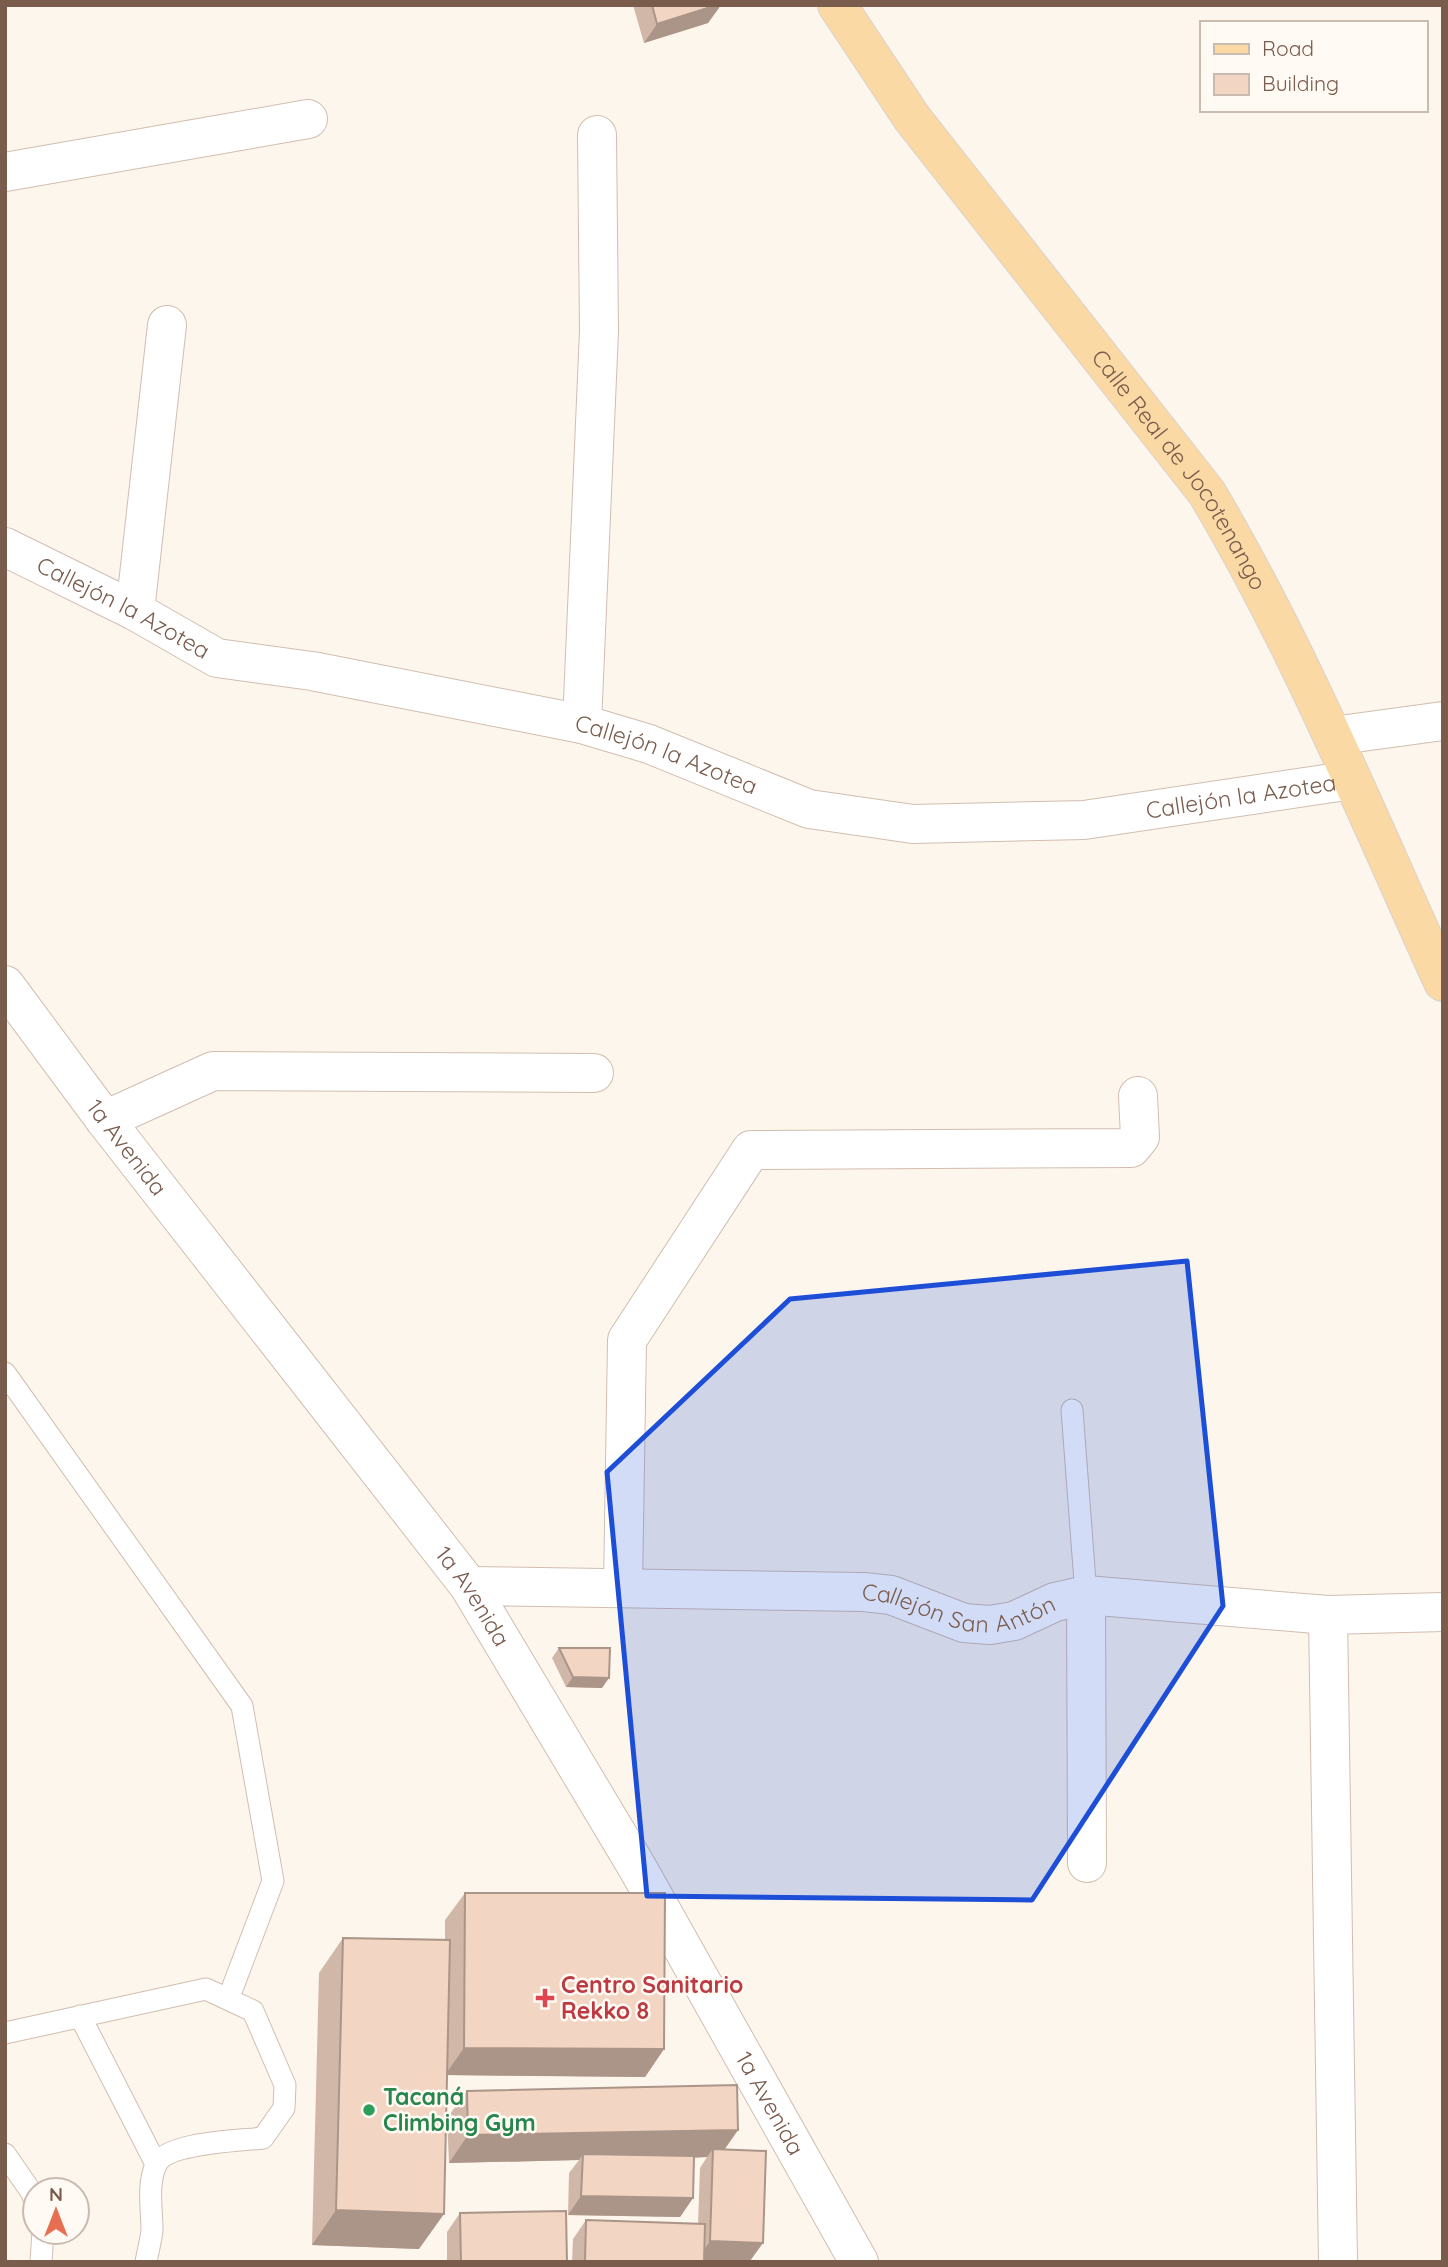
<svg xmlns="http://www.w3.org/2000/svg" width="1448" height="2267" font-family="Quicksand,sans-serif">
	<rect width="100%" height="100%" fill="#fdf6ec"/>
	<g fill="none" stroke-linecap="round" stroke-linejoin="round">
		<defs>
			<path id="service" d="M5,1373L242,1706L273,1881L229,1997
				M1072,1410L1086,1595
				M80,2016L156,2164
				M5,2033L206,1989L253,2011L285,2085L284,2108L263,2138C239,2141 166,2142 156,2165C147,2184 152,2210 152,2230C151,2240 148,2251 146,2262
				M5,2154L32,2193L35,2202
				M41,2262L43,2232"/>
			<g id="minor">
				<path d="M5,172L308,119"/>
				<path id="s1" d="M5,547L135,611L217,658L312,671L582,724L649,744L809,809L913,824L1084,820L1352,780"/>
				<path d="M135,611L167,325"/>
				<path d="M582,724L599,331L597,135"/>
				<path d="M1333,736L1443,721"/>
				<path id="s2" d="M5,985L105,1120L469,1586L637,1867L859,2262"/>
				<path d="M105,1120L213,1071L594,1073"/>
				<path id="s3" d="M469,1586L864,1592L891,1595L964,1623L990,1625L1014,1621L1055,1602L1086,1595L1328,1615L1443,1612"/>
				<path d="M623,1588L627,1340L751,1150L1131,1148L1140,1137L1138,1096"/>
				<path d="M1086,1595L1087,1863"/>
				<path d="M1328,1615L1338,2262"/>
			</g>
			<g id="primary">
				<path id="s4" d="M837,5L912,118L1207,493C1299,648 1368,817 1443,982"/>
			</g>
		</defs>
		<use href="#service" stroke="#d1beb0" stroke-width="23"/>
		<use href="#minor" stroke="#d1beb0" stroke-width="40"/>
		<use href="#primary" stroke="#dad1cd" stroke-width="40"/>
		<use href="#service" stroke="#fff" stroke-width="21"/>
		<use href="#minor" stroke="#fff" stroke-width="38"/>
		<use href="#primary" stroke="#fbd9a5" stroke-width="38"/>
	</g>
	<path fill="#d1b7a8" d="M633,5H721L708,23L644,43Z
		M559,1648L602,1688L566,1687L552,1658Z
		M465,1893L664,2049L645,2077L447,2075L419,2249L312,2245L319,1973L343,1938L445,1939V1920Z
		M467,2091L738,2130L725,2149L750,2261L704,2260V2262H572L573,2239L586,2220L698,2224L700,2168L707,2157L694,2158L693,2198L680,2217L568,2215L569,2173L579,2160L449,2163L447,2118Z
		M460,2213L567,2262H447V2232Z"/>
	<path fill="#aa9588" d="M717,5H721L708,23L644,43L657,24Z
		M573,1677L609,1678L602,1688L566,1687Z
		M464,2048L664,2049L645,2077L445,2075Z
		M738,2130L719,2157L713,2149L707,2157L582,2160L583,2154L579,2160L449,2163L468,2135Z
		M581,2196L693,2198L680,2217L568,2215Z
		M336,2210L444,2214L419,2249L312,2245Z
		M710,2241L763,2243L750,2261L697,2260Z"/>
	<path fill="#f3d5c3" stroke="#aa9588" stroke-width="2" d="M652,5H717L657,24Z
		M559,1648H610L609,1678L573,1677Z
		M465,1893H665L664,2049L464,2048Z
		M343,1938L450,1940L444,2214L336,2210Z
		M737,2085L738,2130L468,2135L467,2091Z
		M713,2149L766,2151L763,2243L710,2241Z
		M583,2154L694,2156L693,2198L581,2196Z
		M566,2211L567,2262H461L460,2213Z
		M586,2220L705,2224L704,2262H585Z"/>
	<path fill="#1d4ed8" fill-opacity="0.2" stroke="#1d4ed8" stroke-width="5" stroke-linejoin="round" d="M1187,1261L1223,1606L1032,1900L647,1896L607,1472L790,1299Z"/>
	<path fill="#e0444e" stroke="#fffaf3" stroke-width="2.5" d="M541.5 1987.5h7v7h7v7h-7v7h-7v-7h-7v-7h7z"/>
	<circle fill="#2e9e5b" stroke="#fffaf3" stroke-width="2.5" cx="369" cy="2110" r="7"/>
	<g text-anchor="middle" stroke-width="5" stroke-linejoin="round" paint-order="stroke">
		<g font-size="23" fill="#7a5c4d" stroke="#fffaf3">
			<text dy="8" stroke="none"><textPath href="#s4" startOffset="578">Calle Real de Jocotenango</textPath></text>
			<text dy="8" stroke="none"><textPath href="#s1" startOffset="133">Callejón la Azotea</textPath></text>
			<text dy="8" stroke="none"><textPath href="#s1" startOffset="700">Callejón la Azotea</textPath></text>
			<text dy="8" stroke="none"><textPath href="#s1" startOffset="1288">Callejón la Azotea</textPath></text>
			<text dy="8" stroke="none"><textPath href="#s2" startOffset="203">1a Avenida</textPath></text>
			<text dy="8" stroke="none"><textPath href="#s3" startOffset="494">Callejón San Antón</textPath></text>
			<text dy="8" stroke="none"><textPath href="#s2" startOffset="770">1a Avenida</textPath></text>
			<text dy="8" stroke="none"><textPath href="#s2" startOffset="1358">1a Avenida</textPath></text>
		</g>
		<g font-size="23" font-weight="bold" fill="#be3a42" stroke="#fffaf3" text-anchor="start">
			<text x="561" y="1993">Centro Sanitario<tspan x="561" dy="26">Rekko 8</tspan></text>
		</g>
		<g font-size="23" font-weight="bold" fill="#27864d" stroke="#fffaf3" text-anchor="start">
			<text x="383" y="2105">Tacaná<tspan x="383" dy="26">Climbing Gym</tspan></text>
		</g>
	</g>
	<rect width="1448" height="2267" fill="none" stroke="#7a5c4d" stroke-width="14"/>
	<rect x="1200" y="21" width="228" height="91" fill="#fffaf3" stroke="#cabbb1" stroke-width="2"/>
	<rect x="1214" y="44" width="35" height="10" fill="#fbd9a5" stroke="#cabbb1" stroke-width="2"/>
	<text x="1262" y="56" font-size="21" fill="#7a5c4d">Road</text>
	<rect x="1214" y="74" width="35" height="21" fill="#f3d5c3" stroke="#cabbb1" stroke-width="2"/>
	<text x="1262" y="91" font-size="21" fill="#7a5c4d">Building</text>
	<g transform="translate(56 2211)"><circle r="33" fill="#fffaf3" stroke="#cabbb1" stroke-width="2"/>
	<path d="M0-5L12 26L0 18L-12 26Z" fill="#e76f51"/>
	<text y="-10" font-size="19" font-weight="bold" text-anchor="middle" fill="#7a5c4d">N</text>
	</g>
</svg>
